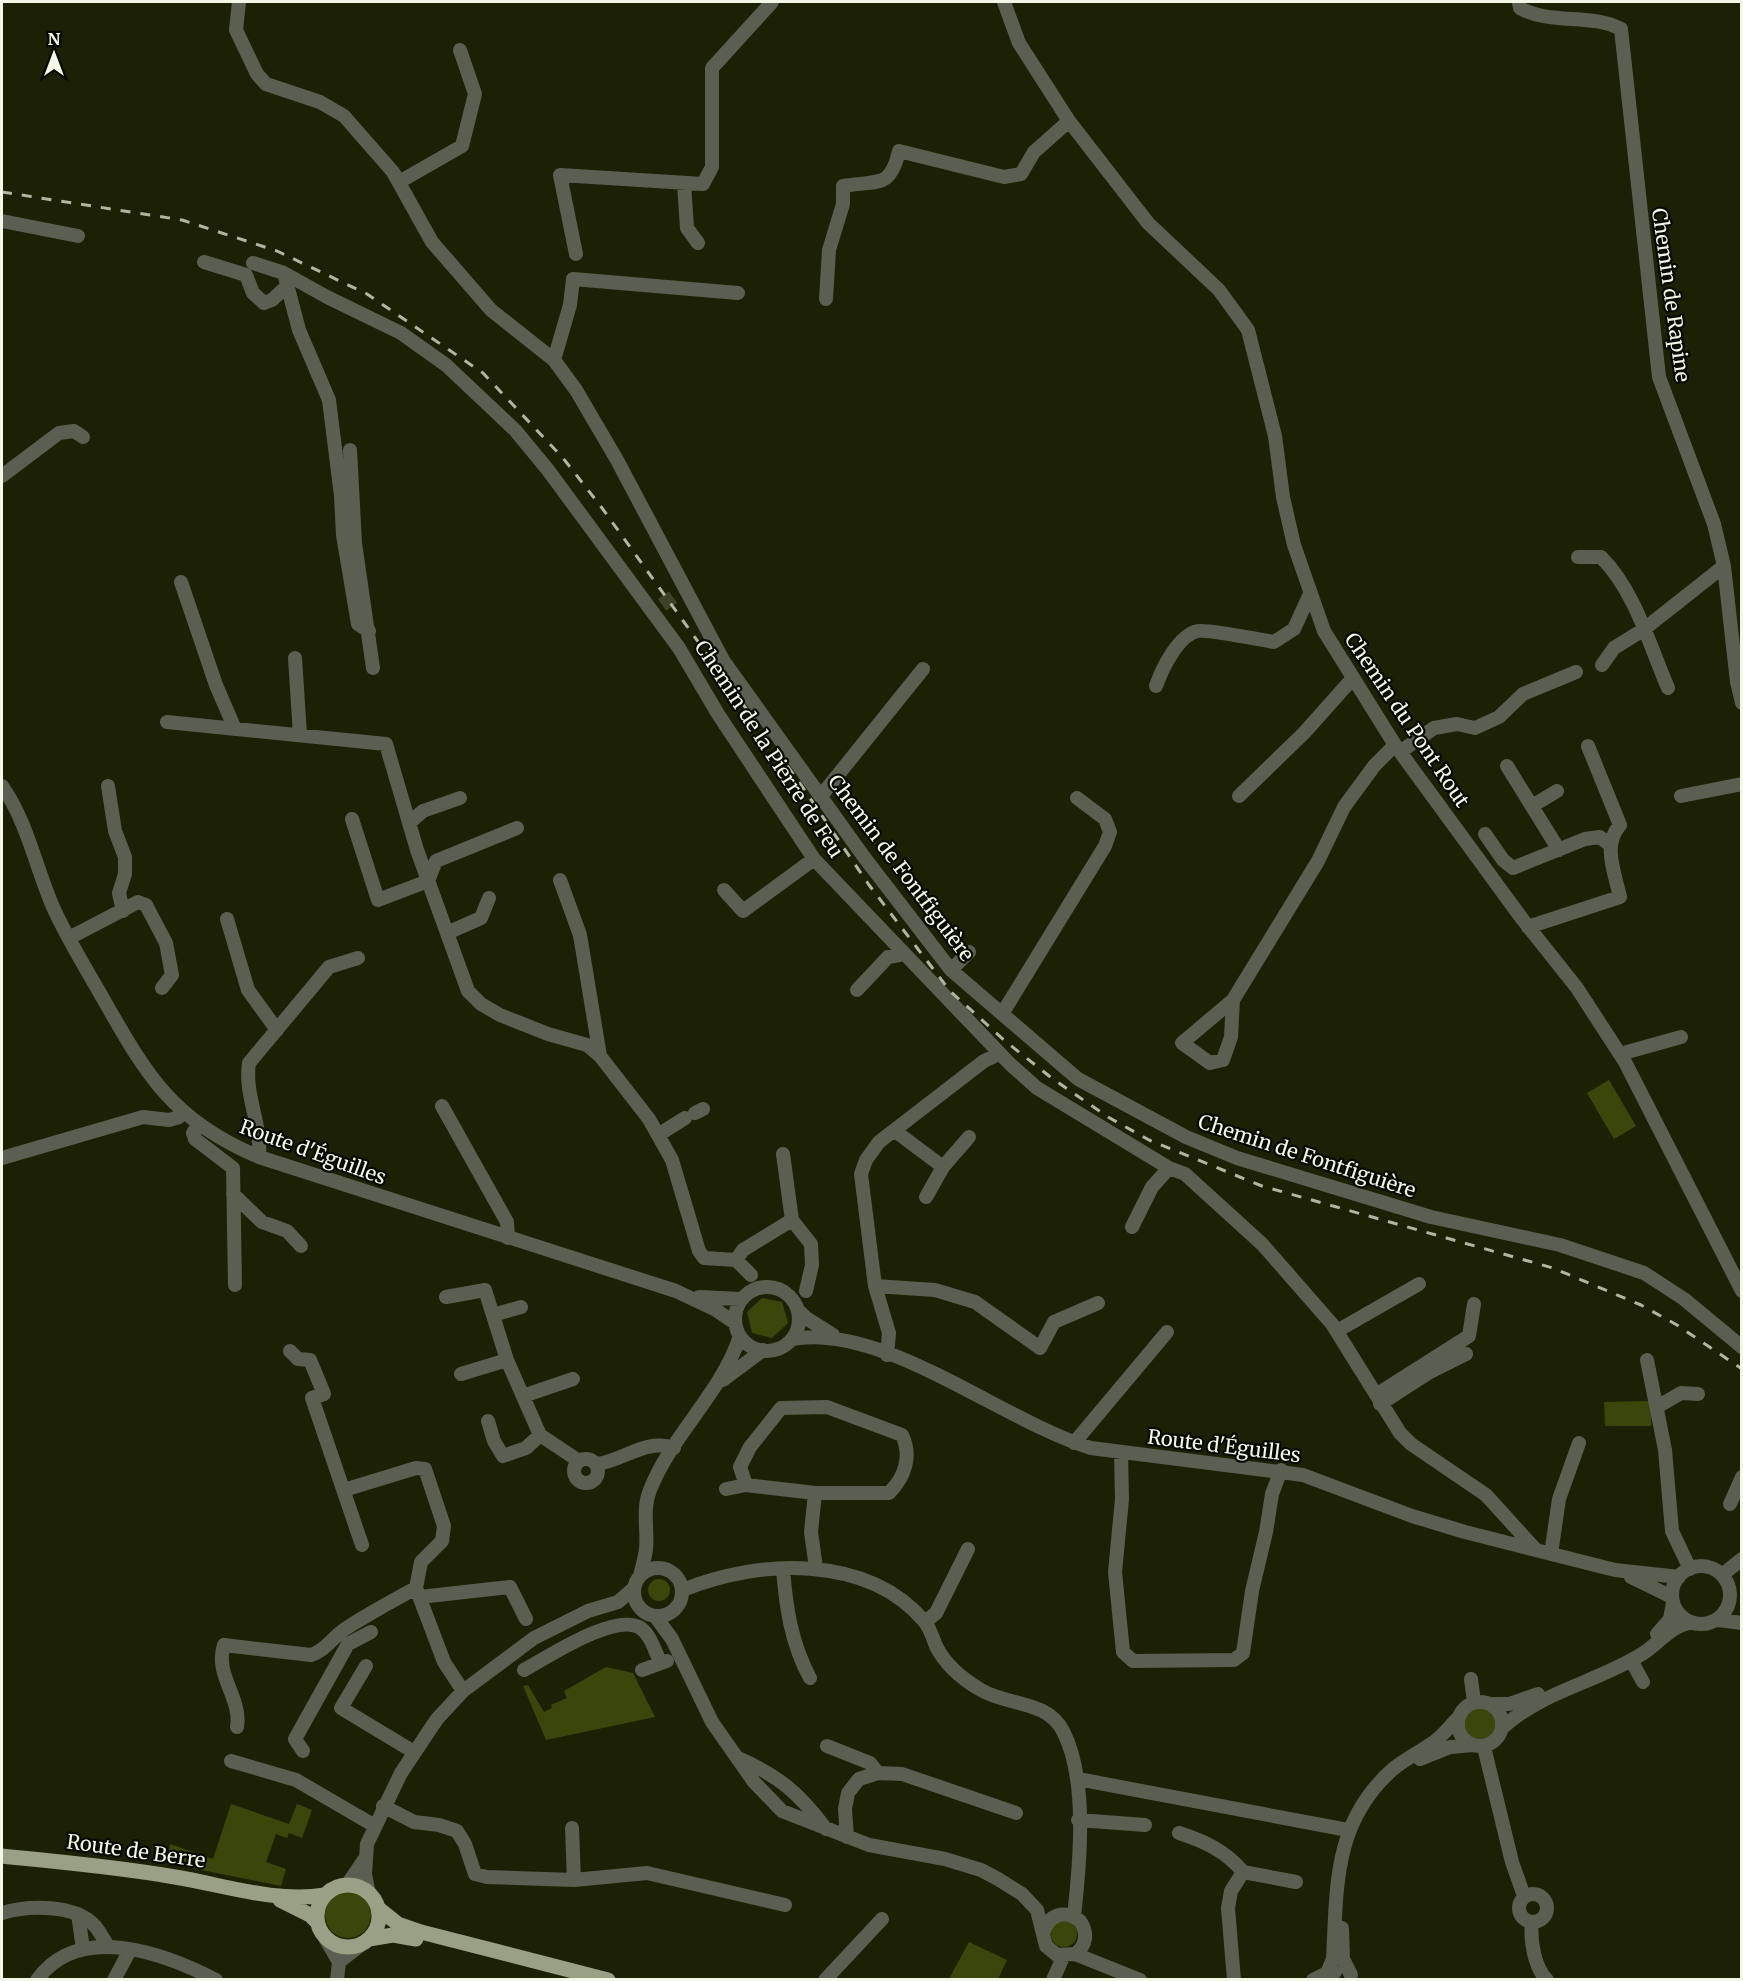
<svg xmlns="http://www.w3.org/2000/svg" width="1743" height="1981" font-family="Merriweather,serif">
	<rect width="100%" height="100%" fill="#1c2105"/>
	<path fill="#3b460b" d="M1609,1080L1636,1126L1614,1139L1587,1093Z
		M762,1298L782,1302L788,1323L772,1338L752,1333L747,1312Z
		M1651,1401V1426H1605L1604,1402Z
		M648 1590a11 11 0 1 1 22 0a11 11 0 1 1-22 0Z
		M606,1667L633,1673L655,1717L546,1740L523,1686L528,1685L544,1712L552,1708L551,1705L567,1698L564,1691Z
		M1465 1724a15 15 0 1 1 30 0a15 15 0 1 1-30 0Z
		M231,1804L289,1824L297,1804L312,1810L302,1838L289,1833L287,1838L276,1834L266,1862L286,1869L281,1886L167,1863L170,1844L213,1859Z
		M325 1915a23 23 0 1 1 46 0a23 23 0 1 1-46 0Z
		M1051 1934a13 13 0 1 1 26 0a13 13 0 1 1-26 0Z
		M969,1942L1007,1960L998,1979H949Z"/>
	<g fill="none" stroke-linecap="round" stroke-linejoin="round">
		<path stroke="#3c4127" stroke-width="14" stroke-dasharray="14 7" stroke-linecap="butt" d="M662,605L673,597"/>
		<path stroke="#5b5f52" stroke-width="14" d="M239,2L236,30L257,74L266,84L320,102L344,116L393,172L432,242L491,310L554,360L576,390L617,460L723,660L864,857L951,970L1078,1079L1186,1137L1237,1158L1431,1217L1560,1245L1644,1273L1684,1299L1742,1347
			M1004,2L1019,43L1069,121L1148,223L1219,290L1248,330L1275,436L1283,497L1294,545L1324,631L1395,745L1523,920L1577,988L1625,1062L1742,1291
			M1519,2L1520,8C1551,25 1591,13 1621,29L1659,377L1714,524L1724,566L1737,682L1742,703
			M399,182L462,146L475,94L460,50
			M684,183L687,228L698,243
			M2,221L78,236
			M576,254L560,175L703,184L712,167V68L772,2
			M204,262L246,275L253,293L264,303L272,300L287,286
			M253,263L284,273L327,297L401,333L446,365L515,430L548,470L679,648L718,714L814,859L1010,1064L1037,1088L1169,1168L1185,1174L1262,1244L1332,1324L1400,1433L1411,1444L1486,1495L1536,1550
			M284,273L299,330L329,400L341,496L343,535L358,624L369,631
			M826,299L829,250L843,204V186C879,180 890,189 899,151L1004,177L1021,174L1034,152L1069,121
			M554,360L570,305L573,279L738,293
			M350,450L355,543L373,668
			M2,476L59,433L74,431L83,437
			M1578,557H1601C1635,591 1649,644 1668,688
			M181,582L216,685L235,729
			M295,658L300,735
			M1602,665L1614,648L1643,630L1724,566
			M1156,686C1162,669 1178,635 1198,631C1209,629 1260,640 1274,642L1294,629L1310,594
			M167,722L386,744L417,850L468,991L481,1004L500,1015L548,1034L587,1045L600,1056L649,1119L672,1160L699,1251L704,1258L736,1260L751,1275
			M1400,752L1434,728L1457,724L1475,728L1499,717L1523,694L1576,672
			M1507,766L1559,850
			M2,786C27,821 36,868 53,907C67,938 85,967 101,995C146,1074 171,1120 259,1157L676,1291L716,1310L735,1323
			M108,786L115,831L125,857V874L119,893L123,911
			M821,796L923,669
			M1239,796L1304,733L1353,678
			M1681,796L1742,784
			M1532,806L1557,791
			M352,819L378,900L428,881L436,861L517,828
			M409,823L423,811L460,798
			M1485,834L1503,860L1513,868L1585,839L1600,837L1610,845
			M560,880L580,935L600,1056
			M724,890L743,911L814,859
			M227,919L248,990L277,1030
			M1528,927L1620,897C1615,873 1602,845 1620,825L1588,746
			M447,933L481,918L489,898
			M69,938L138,902L146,905L166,943L172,975L162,988
			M951,970L969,952
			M857,990L888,957L905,954
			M1233,1000L1182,1043L1210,1063L1223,1060L1231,1037L1233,1000L1318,861L1344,807L1374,766L1395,745
			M1002,1014L1105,846L1110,832L1105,819L1077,798
			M1620,1054L1681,1037
			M442,1106L507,1222L508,1238
			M695,1113L703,1109
			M198,1125L193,1133L195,1139L233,1168L235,1285
			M895,1131L943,1167
			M658,1135L685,1118
			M783,1154L792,1220L811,1244L812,1265L806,1291
			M259,1157C262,1124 244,1095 249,1063L329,967L358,958
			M2,1158L143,1117L169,1120L179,1117L182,1112
			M233,1194L262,1222L287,1231L301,1246
			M926,1197L943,1167L969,1137
			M1132,1227L1152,1187L1169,1168
			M736,1260L743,1250L792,1220
			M875,1286L935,1290L975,1302L1040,1348L1054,1322L1098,1303
			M735 1319a32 32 0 1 1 64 0a32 32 0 1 1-64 0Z
			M446,1297L485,1290L507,1360L540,1435L579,1461
			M699,1297L741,1299
			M798,1310L806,1318L833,1335
			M493,1315L521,1307
			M1337,1331L1419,1284
			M792,1339C884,1323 1002,1421 1091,1448L1303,1475L1412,1516L1465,1532L1615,1570L1679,1577
			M290,1351L298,1359L310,1360L324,1394L312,1398L362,1545
			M887,1355L889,1333L875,1286L861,1174L866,1160L879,1142L984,1061L999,1054
			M1647,1360L1665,1450L1672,1531L1690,1569
			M461,1374L507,1360
			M723,1380L763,1350
			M1376,1395L1469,1336L1474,1304
			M523,1396L573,1379
			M1380,1404L1428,1373L1466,1354
			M1657,1407L1681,1393L1698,1394
			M488,1421L494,1441L503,1456L526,1448L540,1435
			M1074,1443L1167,1332
			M1121,1453L1122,1499L1115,1572L1123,1652L1133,1661L1234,1660L1243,1653L1252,1591L1266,1532L1272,1494L1281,1470
			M574 1471a12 12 0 1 1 24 0a12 12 0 1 1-24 0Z
			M597,1464C623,1461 646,1438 674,1448
			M726,1489L746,1485L815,1493H889C905,1477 912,1456 902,1435L827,1407L781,1408L750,1447L740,1467L746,1485
			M344,1490L416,1468L425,1469L444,1526L442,1541L421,1562L416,1588
			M815,1493L811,1532L816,1568
			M1730,1504L1742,1477
			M1551,1554L1559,1499L1579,1443
			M1672 1595a29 29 0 1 1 58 0a29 29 0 1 1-58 0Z
			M634 1592a24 24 0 1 1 48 0a24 24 0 1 1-48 0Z
			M783,1569C786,1607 791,1643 810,1678
			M1722,1575L1742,1559
			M640,1576C642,1567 645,1558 646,1549C648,1529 642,1509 650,1490C672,1434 721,1394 740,1336
			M1631,1577L1672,1597
			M683,1590C758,1559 867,1554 924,1621C930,1628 933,1638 936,1646C946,1666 962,1679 981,1690C1008,1706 1047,1700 1063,1731C1088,1779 1080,1863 1074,1916
			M420,1597L510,1587L526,1619
			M655,1616L672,1639L712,1722L754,1782L782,1811L869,1845L945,1859L981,1870L998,1879L1022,1894L1037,1910L1046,1946L1057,1955L1075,1954C1087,1945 1088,1933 1080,1921C1065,1909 1048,1914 1043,1934
			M1718,1620L1742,1623
			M925,1622L936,1613L968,1549
			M1657,1634L1670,1619L1673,1603
			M1631,1660L1643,1682
			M366,1666L341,1708L414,1752
			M524,1670C548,1657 612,1614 639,1627C650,1633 655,1651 660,1662
			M642,1670L667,1661
			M1471,1679L1474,1702
			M1458 1724a22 22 0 1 1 44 0a22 22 0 1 1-44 0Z
			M1491,1704H1509L1538,1694
			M237,1727C242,1698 214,1675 224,1645L311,1655C326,1650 332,1638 345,1629C368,1614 392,1601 416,1588L444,1662L463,1691
			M1502,1728C1543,1691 1595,1683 1642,1654C1658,1644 1674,1623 1692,1623
			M827,1746L870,1763L878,1773
			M1484,1747L1512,1862L1524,1896
			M303,1751L295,1739L348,1644L371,1632
			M738,1758C779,1776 799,1793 826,1829
			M1420,1759L1450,1747L1473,1745
			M231,1761L296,1780L375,1826
			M1078,1779L1348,1830
			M383,1806L414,1822L439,1825L457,1831L465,1844L475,1874L487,1877L574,1880L647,1873L785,1905
			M1078,1820L1145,1825
			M572,1828L574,1880
			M1179,1833C1204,1841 1226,1851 1243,1872L1231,1891L1228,1908L1234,1980
			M847,1837L845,1809L848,1793L859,1779L878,1773L902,1774L1016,1813
			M1243,1872L1296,1882
			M347,1885L364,1860
			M369,1894L365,1874L367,1844L401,1773L437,1719L463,1691L534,1638L588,1611L618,1602L634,1588
			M1519 1908a14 14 0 1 1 28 0a14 14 0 1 1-28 0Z
			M2,1913C28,1905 75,1904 95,1926C100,1932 104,1940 108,1946
			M78,1914L83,1949
			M1532,1922C1530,1940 1534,1967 1547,1980
			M1342,1928L1343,1959L1351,1975
			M325,1938L339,1962L337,1980
			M1075,1954L1140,1980
			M339,1962L362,1944
			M1327,1973L1333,1959C1337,1886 1333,1822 1393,1769C1405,1759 1418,1753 1431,1744C1441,1738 1449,1727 1457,1719
			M37,1980C79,1921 166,1954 216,1980
			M114,1980L130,1950
			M825,1980L882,1919
			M1053,1980L1063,1957
			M1313,1980L1327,1973L1335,1972"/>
		<path stroke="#99a085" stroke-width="15" d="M2,1856C59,1862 118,1867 175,1877C224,1885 275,1903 325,1895
			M317 1916a31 31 0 1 1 62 0a31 31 0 1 1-62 0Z
			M280,1900L310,1915L317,1922
			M378,1908L398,1924L421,1932L608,1980
			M369,1939L393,1935L416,1939"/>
		<path stroke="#b1b6a2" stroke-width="3" stroke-dasharray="10 10" stroke-linecap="butt" d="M2,192L182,220L277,251L367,294L483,373L563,458L602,508L799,782L869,885L950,991L1005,1041L1053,1079L1108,1117L1149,1140L1262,1186L1553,1268L1641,1305L1677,1325L1742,1369"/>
	</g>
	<g text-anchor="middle" stroke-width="4.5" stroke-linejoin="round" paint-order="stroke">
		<g font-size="20" fill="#f2f7e6" stroke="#070a02">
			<text transform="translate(1671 295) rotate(82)" y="7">Chemin de Rapine</text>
			<text transform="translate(1407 720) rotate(56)" y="7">Chemin du Pont Rout</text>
			<text transform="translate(769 749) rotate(57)" y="7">Chemin de la Pierre de Feu</text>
			<text transform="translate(901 868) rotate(53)" y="7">Chemin de Fontfiguière</text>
			<text transform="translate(313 1152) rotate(20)" y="7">Route d'Éguilles</text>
			<text transform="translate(1307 1156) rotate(18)" y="7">Chemin de Fontfiguière</text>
			<text transform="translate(1224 1446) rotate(7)" y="7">Route d'Éguilles</text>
			<text transform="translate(136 1851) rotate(8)" y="7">Route de Berre</text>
		</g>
	</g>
	<rect width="1743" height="1981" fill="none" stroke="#f2f7e6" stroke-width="6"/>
	<g transform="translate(54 54)" stroke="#070a02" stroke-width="4.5" paint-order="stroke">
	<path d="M0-4.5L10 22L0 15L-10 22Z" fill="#f2f7e6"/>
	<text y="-9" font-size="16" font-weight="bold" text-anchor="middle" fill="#f2f7e6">N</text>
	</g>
</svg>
